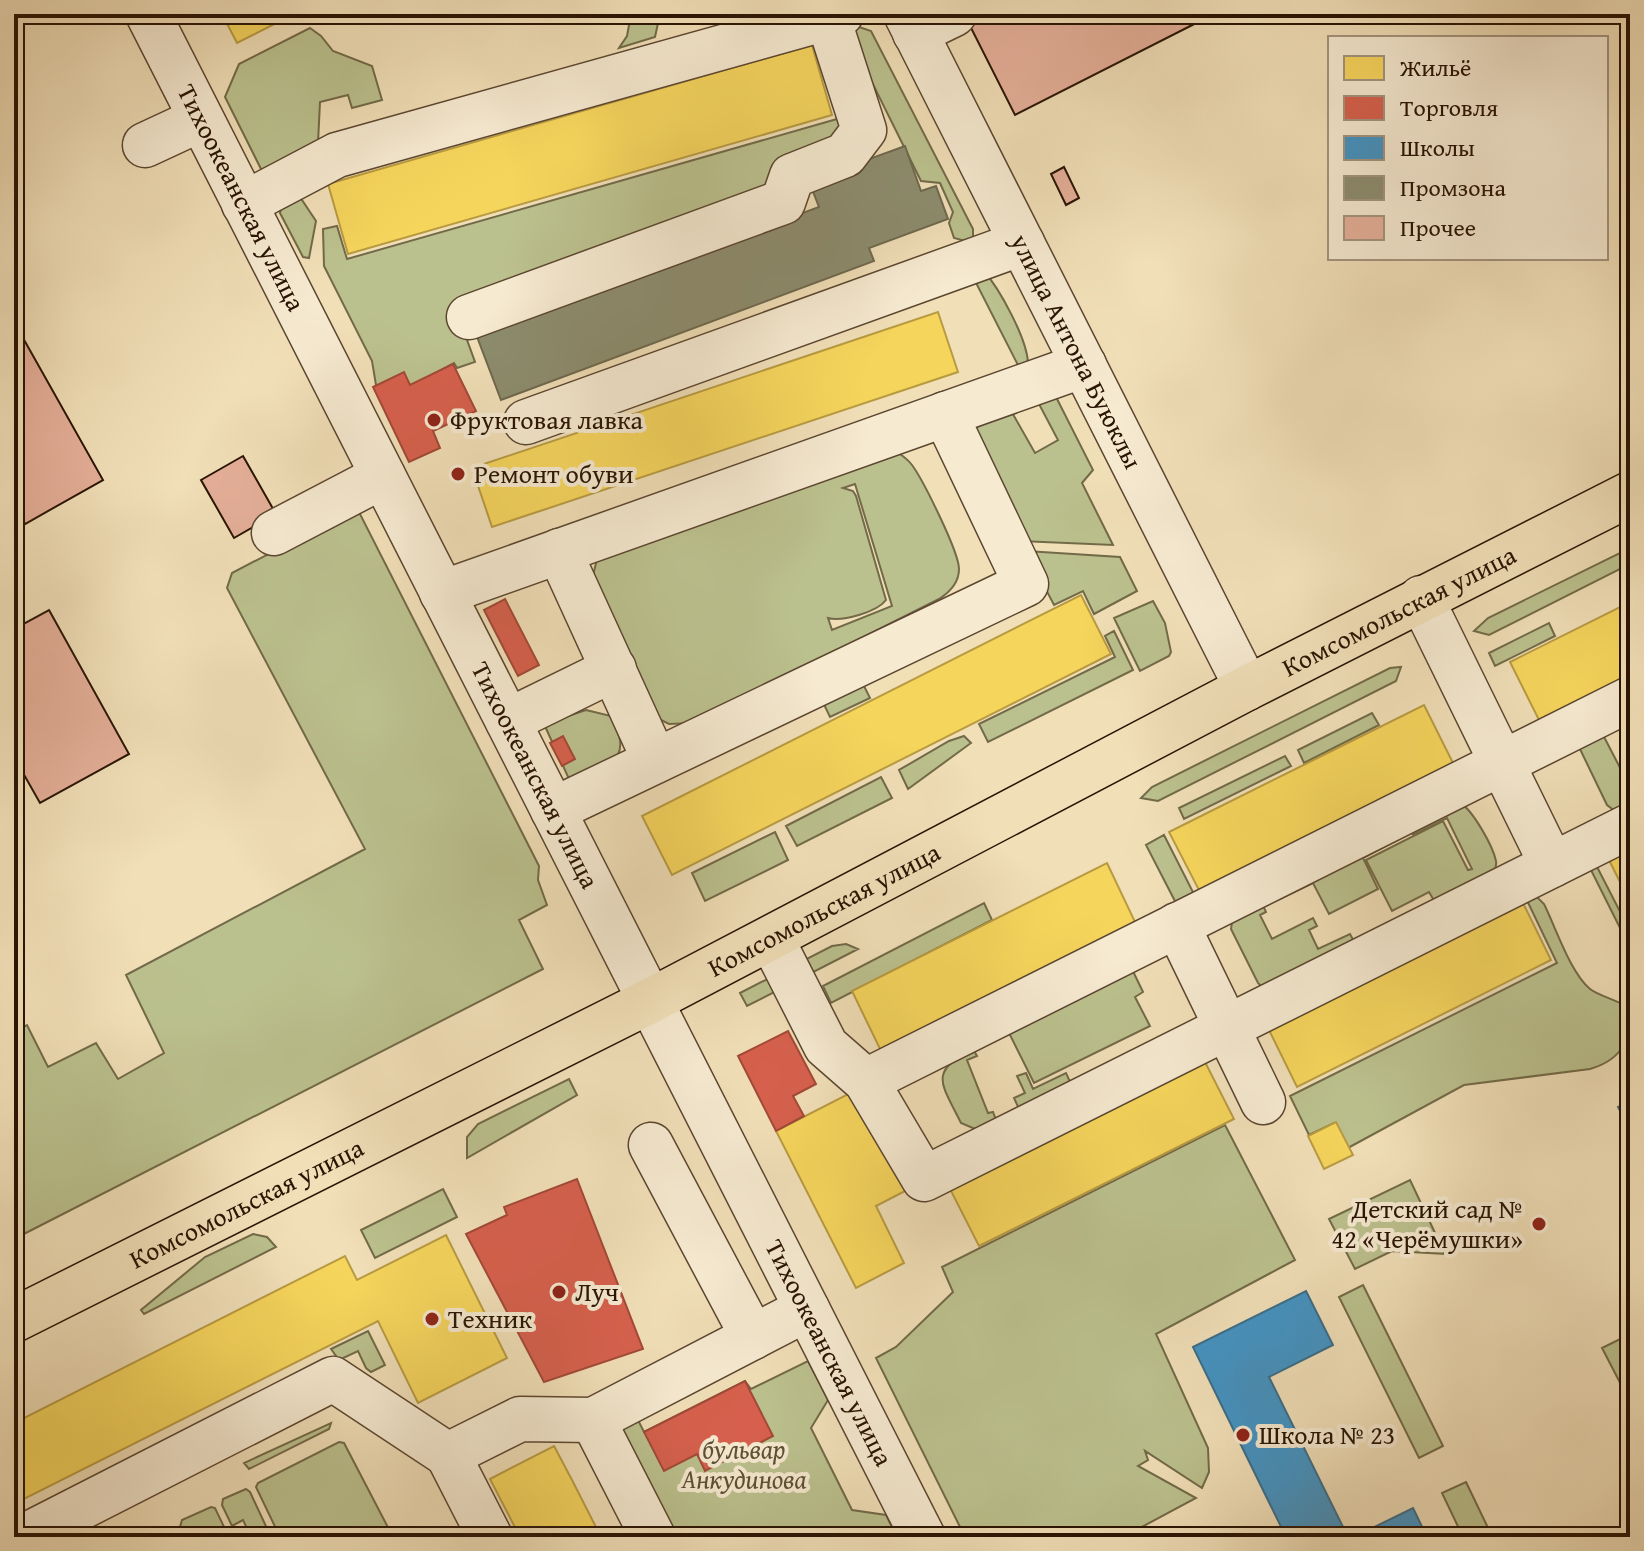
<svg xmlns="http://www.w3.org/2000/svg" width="1644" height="1551" font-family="'Gentium Book Plus',serif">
	<rect width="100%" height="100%" fill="#f1dfb8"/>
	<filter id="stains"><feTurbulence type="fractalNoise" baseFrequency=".0025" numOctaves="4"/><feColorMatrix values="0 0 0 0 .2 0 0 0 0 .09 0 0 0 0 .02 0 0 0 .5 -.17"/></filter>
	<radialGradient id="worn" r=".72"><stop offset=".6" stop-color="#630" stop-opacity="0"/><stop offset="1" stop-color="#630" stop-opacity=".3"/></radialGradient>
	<path fill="#bbc18e" stroke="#726a48" stroke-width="2" fill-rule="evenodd" d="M631,14H660L655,37L619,48L627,36Z
		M857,18L859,27L871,31L973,229V243L954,238L949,223L953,212L940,183L921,181L842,22Z
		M823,26L857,127L778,197L458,315L475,362L457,368L454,363L405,389L377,391L372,361L324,266L323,229L337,226L347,259L837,119Z
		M310,28L321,36L333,51L372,66L382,100L352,108L348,95L320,102L318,143L265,177L225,97L239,64Z
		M294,188L316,221L309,258L303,257L280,213L281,208Z
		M983,270C1000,289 1027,339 1028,363L1020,369L972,275Z
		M1053,391L1093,470L1082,483L1113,545L1020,541L968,432L1010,409L1035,453L1058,440L1039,404V396Z
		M893,449C900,454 907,458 912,465C923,480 959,552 959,569C959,583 950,592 939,599L693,723L669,724L655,717L592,580L597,559ZM855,484L892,606L832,630L828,618C842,622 877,612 886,600L856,496L853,491L843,488Z
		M351,511L360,514L539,866L538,880L547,905L519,920L543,969L14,1239V1032L27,1025L48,1067L96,1043L118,1079L164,1053L126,975L365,849L227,588L232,573Z
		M1630,548V564L1489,635L1474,631L1488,618Z
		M1026,551L1120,557L1137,591L1094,614L1083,591L1054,605Z
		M1153,601L1165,623L1171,652L1169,656L1140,671L1114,618Z
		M1549,623L1555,636L1495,666L1489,653Z
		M1114,631L1133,670L988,742L979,724L1115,657L1105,636Z
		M1401,667L1396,681L1158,801L1141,798L1152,787L1390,668Z
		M858,674L870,698L830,717L819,694Z
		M586,710L611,716C617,731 625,742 617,757L569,779L544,724Z
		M1372,713L1379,725L1304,763L1298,750Z
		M1601,731L1630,787V805L1615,811L1607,805L1579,747Z
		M964,736L971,743L908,789L899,770L949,741Z
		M1285,756L1291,766L1184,819L1179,808Z
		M881,777L892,798L797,846L786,826Z
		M1460,803C1472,809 1493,846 1496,861C1497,866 1495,869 1493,874L1436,904L1429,892L1392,911L1366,860L1443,821L1468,870L1472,869L1447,818L1413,835L1407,824Z
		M775,832L788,860L705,901L692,873Z
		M1164,835L1197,900L1177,905L1146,845Z
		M1399,839L1363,858L1378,889L1329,914L1313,883L1280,899L1275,889Z
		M1594,861L1630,931L1623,934L1590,868Z
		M1522,890L1535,895L1544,904C1556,928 1570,972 1590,989C1597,995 1619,1001 1630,1008C1630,1039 1624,1059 1590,1069L1464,1085L1346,1149L1334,1123L1309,1135L1290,1096L1557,963Z
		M1261,901L1266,912L1260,915L1272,939L1313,918L1317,926L1309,930L1318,949L1350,934L1357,947L1262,987L1258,983L1231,929L1232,922Z
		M984,903L992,920L831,1003L823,986Z
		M846,944L858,949L747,1006L740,993L832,946Z
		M1128,961L1143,992L1135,997L1150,1026L1034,1083L1009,1033Z
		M973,1049L977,1056L967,1060L988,1113L993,1112L996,1120L975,1129L961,1123C942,1084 927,1072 973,1049Z
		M1026,1073L1033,1089L1066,1073L1072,1086L1020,1111L1014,1098L1025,1093L1017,1076Z
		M569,1079L577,1095L467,1158V1137L478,1124Z
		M1225,1125L1295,1260L1156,1334L1208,1448L1209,1472L1202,1488L1145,1451L1148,1460L1138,1466L1196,1498L1123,1537H965L876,1358L896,1347L953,1292L942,1267Z
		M1410,1180L1445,1254L1392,1251L1355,1269L1329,1219Z
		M443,1189L457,1217L375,1258L361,1230Z
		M253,1234L267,1237L276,1247L144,1314L141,1310L205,1257Z
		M1363,1285L1443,1446L1419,1458L1339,1297Z
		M368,1331L385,1365L371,1372L366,1368L358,1351L339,1360L331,1349Z
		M1630,1334V1402L1602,1348Z
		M808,1361L828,1400L811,1428L852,1510L886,1515L897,1537H629L582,1443L636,1416L644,1432L745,1381L751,1389Z
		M331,1423L329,1429L249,1469L244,1463Z
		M339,1442L344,1443L393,1537H280L256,1487L258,1483Z
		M1466,1482L1490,1532L1479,1537H1463L1442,1493Z
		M246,1489L250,1492L271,1537H251L243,1520L232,1526L222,1505L223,1499Z
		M211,1507L215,1508L225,1529L216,1534L217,1537H185L180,1527L182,1520Z"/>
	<path fill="#f6d55c" stroke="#b89b41" stroke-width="2" d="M222,14H294L237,43Z
		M812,45L832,115L348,254L328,184Z
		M938,312L958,372L492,527L472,468Z
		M1081,595L1111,654L672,875L642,816Z
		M1630,602V677L1540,722L1510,662Z
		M1424,705L1454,765L1200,892L1169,832Z
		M1630,847V902L1608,858Z
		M1107,863L1136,924L881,1051L852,991Z
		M1522,901L1551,960L1297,1087L1268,1028Z
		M1204,1060L1234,1119L979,1246L949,1187Z
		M856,1090L907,1190L876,1206L904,1263L856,1288L776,1131Z
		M1336,1122L1353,1155L1324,1169L1308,1136Z
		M446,1235L507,1358L418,1403L378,1321L14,1504V1423L345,1256L357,1280Z
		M554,1446L572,1480L601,1537H520L490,1479Z"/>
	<path fill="#d6604d" stroke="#a24937" stroke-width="2" d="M453,364L476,411L433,431L440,448L409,462L373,387L404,372L410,385Z
		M505,599L539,665L518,676L484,610Z
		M563,736L575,759L562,766L550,743Z
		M788,1031L816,1084L793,1096L804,1116L776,1131L738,1056Z
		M577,1179L643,1349L544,1382L466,1234L507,1215L504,1207Z
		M745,1381L773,1436L705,1471L697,1454L664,1471L644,1432Z"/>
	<path fill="#4393c3" stroke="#3b6d89" stroke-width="2" d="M1630,1101V1130L1618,1107Z
		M1306,1291L1333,1345L1269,1377L1348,1537H1286L1193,1347Z
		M1413,1508L1427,1537H1354Z"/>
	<path fill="#8c8c6e" stroke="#6e684e" stroke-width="2" d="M905,146L921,191L936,186L948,219L869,248L874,261L501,400L476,334L819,207L812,189L861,171L858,163Z"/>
	<path fill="#e5af99" stroke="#291303" stroke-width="2" d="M964,14H1214L1015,115Z
		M1064,167L1079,198L1066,205L1051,174Z
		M14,322L103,480L25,524L14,503Z
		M243,456L276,514L234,538L201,480Z
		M49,610L129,754L40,803L14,757V629Z"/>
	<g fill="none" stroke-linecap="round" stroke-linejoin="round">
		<defs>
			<g id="minor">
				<path id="s1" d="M148,14L923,1537"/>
				<path id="s2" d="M906,14L1247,688"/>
				<path d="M915,33L954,14"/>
				<path d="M145,145L201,119"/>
				<path d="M244,204L337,155L841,14"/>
				<path d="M469,317L783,202L792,176L845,155L864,130L828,18"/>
				<path d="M526,422L1022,243"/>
				<path d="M274,533L383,476"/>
				<path d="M559,551L655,761"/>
				<path d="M442,593L1084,365"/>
				<path d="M1421,598L1552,865"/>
				<path d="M508,721L614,669"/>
				<path d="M553,810L1026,584L945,414"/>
				<path d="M1177,925L1263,1102"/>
				<path d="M771,938L826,1046L866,1081L924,1179L1630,826"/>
				<path d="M866,1081L1630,699"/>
				<path d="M651,1145L753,1337"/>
				<path d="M593,1420L653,1537"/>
				<path d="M448,1455L490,1537"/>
				<path d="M23,1537L333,1379L448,1455L520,1419L593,1420L807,1309"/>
			</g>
			<g id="major">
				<path id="s3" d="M14,1320L650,1001L1247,688L1630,494"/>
			</g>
		</defs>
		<use href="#minor" stroke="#5b4630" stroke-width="47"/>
		<use href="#major" stroke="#291303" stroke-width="47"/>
		<use href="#minor" stroke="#f6ead1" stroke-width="44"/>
		<use href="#major" stroke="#f1dfb8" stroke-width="44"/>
	</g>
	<g fill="#8f2418" stroke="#f6ead1" stroke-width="3">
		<circle cx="434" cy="420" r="8"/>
		<circle cx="458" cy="474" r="8"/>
		<circle cx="1539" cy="1224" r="8"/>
		<circle cx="559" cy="1292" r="8"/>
		<circle cx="432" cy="1319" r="8"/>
		<circle cx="1243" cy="1435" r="8"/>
	</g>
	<g text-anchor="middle" stroke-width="8" stroke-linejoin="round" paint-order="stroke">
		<g font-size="26" fill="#291303" stroke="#f6ead1">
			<text dy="9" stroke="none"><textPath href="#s1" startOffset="206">Тихоокеанская улица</textPath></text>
			<text dy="9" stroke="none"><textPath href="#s2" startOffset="378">улица Антона Буюклы</textPath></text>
			<text dy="9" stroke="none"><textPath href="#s3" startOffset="1556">Комсомольская улица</textPath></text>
			<text dy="9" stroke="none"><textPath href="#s1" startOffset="854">Тихоокеанская улица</textPath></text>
			<text dy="9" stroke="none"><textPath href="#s3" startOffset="908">Комсомольская улица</textPath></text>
			<text dy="9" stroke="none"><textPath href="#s3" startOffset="260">Комсомольская улица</textPath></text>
			<text dy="9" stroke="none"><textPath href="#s1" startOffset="1502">Тихоокеанская улица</textPath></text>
		</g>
		<g font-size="26" fill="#291303" stroke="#f6ead1" text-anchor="start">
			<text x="450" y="429">Фруктовая лавка</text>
			<text x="474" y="483">Ремонт обуви</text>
			<text x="1523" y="1218" text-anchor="end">Детский сад №<tspan x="1523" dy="30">42 «Черёмушки»</tspan></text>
			<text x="575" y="1301">Луч</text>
			<text x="448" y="1328">Техник</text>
			<text x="1259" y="1444">Школа № 23</text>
		</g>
		<g font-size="26" font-style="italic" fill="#5c5034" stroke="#f6ead1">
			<text x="744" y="1458">бульвар<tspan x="744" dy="30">Анкудинова</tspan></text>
		</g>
	</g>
	<rect width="1644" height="1551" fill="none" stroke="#f1dfb8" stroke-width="48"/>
	<rect x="16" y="16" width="1612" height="1519" fill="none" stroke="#291303" stroke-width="4"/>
	<rect x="24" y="24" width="1596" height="1503" fill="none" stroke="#291303" stroke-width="2"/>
	<rect x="1328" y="36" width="280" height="224" fill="#f6ead1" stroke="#a4947f" stroke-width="2"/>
	<rect x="1344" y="56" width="40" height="24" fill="#f6d55c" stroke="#a4947f" stroke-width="2"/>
	<text x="1400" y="76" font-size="24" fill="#291303">Жильё</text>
	<rect x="1344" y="96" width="40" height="24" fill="#d6604d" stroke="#a4947f" stroke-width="2"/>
	<text x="1400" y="116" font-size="24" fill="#291303">Торговля</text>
	<rect x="1344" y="136" width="40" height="24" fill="#4393c3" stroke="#a4947f" stroke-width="2"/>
	<text x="1400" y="156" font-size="24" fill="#291303">Школы</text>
	<rect x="1344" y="176" width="40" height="24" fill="#8c8c6e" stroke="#a4947f" stroke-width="2"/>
	<text x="1400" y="196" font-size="24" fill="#291303">Промзона</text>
	<rect x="1344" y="216" width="40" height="24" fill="#e5af99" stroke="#a4947f" stroke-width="2"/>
	<text x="1400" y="236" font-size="24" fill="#291303">Прочее</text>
	<rect width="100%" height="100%" filter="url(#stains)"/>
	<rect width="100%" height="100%" fill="url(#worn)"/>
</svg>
